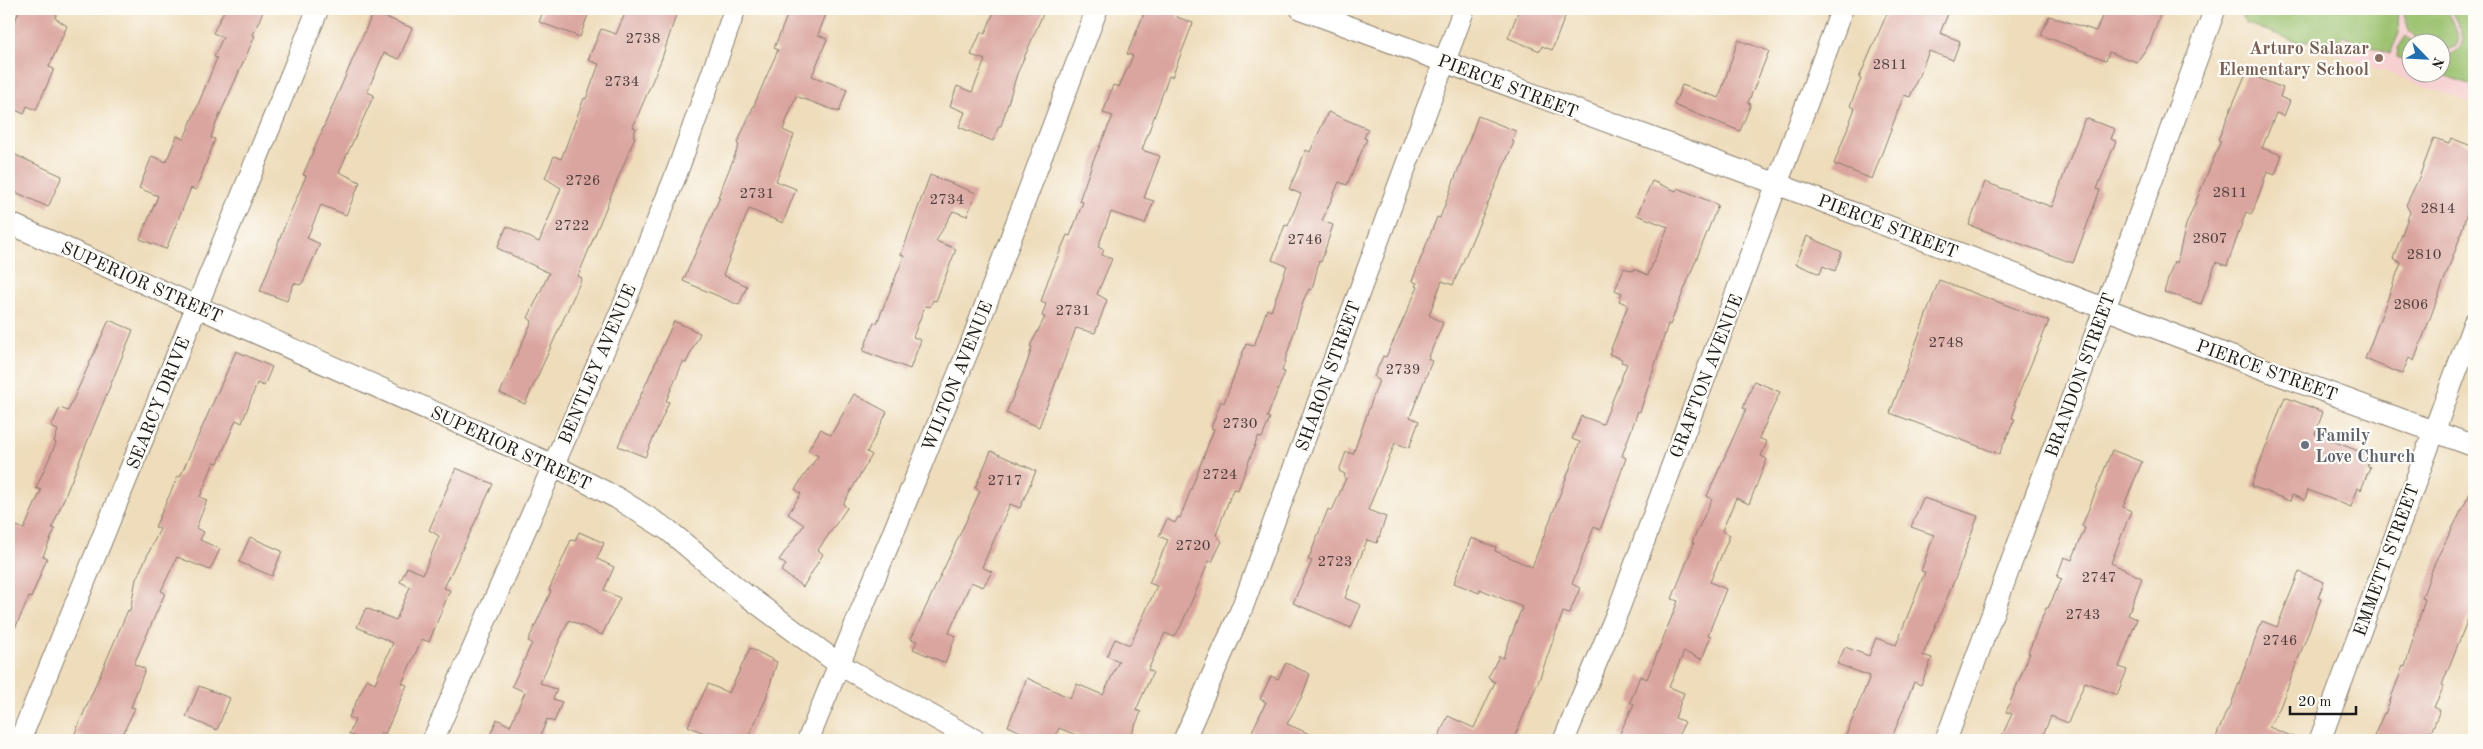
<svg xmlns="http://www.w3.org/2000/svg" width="2483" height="749" font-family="'Old Standard TT',serif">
	<rect width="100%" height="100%" fill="#fdfcf7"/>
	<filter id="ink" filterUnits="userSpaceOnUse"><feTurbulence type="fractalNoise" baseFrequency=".02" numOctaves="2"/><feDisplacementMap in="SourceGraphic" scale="10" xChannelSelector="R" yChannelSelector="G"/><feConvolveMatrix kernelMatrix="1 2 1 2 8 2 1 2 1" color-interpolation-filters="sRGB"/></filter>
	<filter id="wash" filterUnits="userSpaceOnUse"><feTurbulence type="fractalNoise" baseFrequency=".0096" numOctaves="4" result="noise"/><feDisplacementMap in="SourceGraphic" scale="20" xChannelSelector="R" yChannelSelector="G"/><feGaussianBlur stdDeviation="1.12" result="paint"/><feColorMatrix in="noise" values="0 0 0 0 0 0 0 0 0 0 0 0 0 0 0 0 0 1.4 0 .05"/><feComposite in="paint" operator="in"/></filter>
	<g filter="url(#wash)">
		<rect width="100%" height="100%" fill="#eedcba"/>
		<path fill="#f7cfd0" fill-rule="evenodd" d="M2243,9H2474V104L2240,18ZM2410,42H2440V72H2410Z"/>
		<path fill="#9ac16d" stroke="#5b6e44" d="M2241,9H2397L2399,33L2390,54L2342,36L2339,43L2330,41L2298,42L2246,23L2239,13Z
			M2402,9H2446L2459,37L2458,42L2456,46L2441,53L2440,42H2419L2409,30Z
			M2450,9H2474V86L2438,73L2440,72L2441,57C2446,57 2451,55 2455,52C2472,41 2456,22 2450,9Z
			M2406,36L2413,42H2410V62L2397,57L2398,48Z"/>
		<g id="blocks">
			<path fill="#daa59e" d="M20,9H59L55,18L67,26L49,67L54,69L36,110L27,106L24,114L9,107V35Z
				M225,9H264L253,35L255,36L214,128L211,138L215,139L196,190L191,188L166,249L140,239L158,196L139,188L152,156L166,162L177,136L184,139L217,58L214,57L223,37L213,33Z
				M544,9H590L580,37L539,22Z
				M627,9H678L662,58L633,127L636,128L633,136L635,137L578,276L582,278L525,404L500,393L532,321L528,318L549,273L497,248L507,226L539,242L561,188L545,178L554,156L561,159L584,98L586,99L599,64L588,60L601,29L616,34Z
				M790,9H828L818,35L827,39L812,76L847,89L839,112L796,96L783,130L794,135L776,181L796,189L783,223L749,209L723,275L747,286L739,305L683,281L720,197H718L739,145L737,144L778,50L774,48Z
				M995,9H1045L1017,74L1001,126H999L993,141L959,127L965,112L950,106L957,86L972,92L985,60L971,55L981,32L985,34Z
				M1146,9H1180L1177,17L1193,23L1172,77L1169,76L1142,150L1160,156L1144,198L1154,201L1145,224L1111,212L1098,247L1104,250L1102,255L1112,259L1097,294L1107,300L1095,333L1076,328L1039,427L1006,413L1027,363L1032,347L1030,346L1045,317L1042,316L1046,304L1041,302L1048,280L1067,235L1070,236L1083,202L1079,201L1093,161L1113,116L1103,113L1113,85L1119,87L1133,56L1127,54Z
				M1519,9H1568L1552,50L1542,46L1540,51L1508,38Z
				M1889,9H1950L1940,33L1960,41L1953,60L1929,51L1910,97L1904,95L1872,179L1834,164L1855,108L1850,106L1861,79L1859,78Z
				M2105,9H2162L2150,43L2137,62L2109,52L2106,60L2041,35L2049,16L2096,31Z
				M373,12L412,28L399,59L384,53L367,92L374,95L339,172L360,182L346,215L321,205L307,238L320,244L303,282L300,285L294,283L287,301L260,291L285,225L306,176L303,175Z
				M1738,40L1769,51L1748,103L1751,104L1740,131L1674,105L1682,85L1719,98Z
				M2246,73L2283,88L2280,97L2290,101L2284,116L2276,113L2262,148L2282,155L2275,175L2267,172L2252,214L2246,212L2227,266L2216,262L2201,304L2164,292L2174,261L2177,263L2186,225L2221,141L2218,140Z
				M1328,112L1368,129L1364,138L1367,139L1347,185L1339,182L1322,221L1333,225L1321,262L1319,261L1312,290L1309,289L1304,299L1282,371L1285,372L1267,417L1270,418L1262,438L1258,437L1238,490L1233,489L1216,535L1222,541L1212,562L1209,561L1180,628L1174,637L1165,633L1148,670L1153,672L1136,710L1141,712L1129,740H1088L1059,728L1054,740H1038L1008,726L1027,678L1070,698L1077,684L1103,695L1119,661L1107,656L1115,639L1130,645L1157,586L1149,583L1168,540L1159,536L1167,519L1175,523L1178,517L1180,518L1214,429L1211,428L1221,401L1224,403L1246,344L1254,346L1267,309L1271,311L1287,266L1272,260L1285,225L1288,226L1301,194L1289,189L1306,150L1310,152Z
				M1478,116L1516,131L1512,141L1514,142L1453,285L1442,281L1429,315L1443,323L1428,359L1432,361L1410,417L1419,421L1409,448L1395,443L1368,510L1386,517L1377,543L1367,540L1345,598L1361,605L1351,628L1293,603L1312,561L1308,560L1328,509L1332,511L1346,478H1344L1345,474L1339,471L1346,452L1353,454L1379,380L1374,377L1383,356L1386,357L1418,287L1415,286L1417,283L1412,281L1437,217L1440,218Z
				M2085,118L2115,129L2111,139L2116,141L2097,189L2100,190L2073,263L1969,225L1985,182L2052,207Z
				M2434,138L2449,143L2451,138L2474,147V189L2458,243L2429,321L2414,361L2409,358L2402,374L2365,359L2401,263L2393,259L2410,212L2406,205L2418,180Z
				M9,152L62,176L48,207L9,189Z
				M930,175L976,193L967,216L953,211L936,241L956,249L936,301L933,300L930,307L925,306L913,337L921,340L910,369L863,351L874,322L877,323L904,256L901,255Z
				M1652,181L1676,191L1678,188L1718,205L1670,325L1668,324L1640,412L1638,411L1622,456L1626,458L1611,501L1600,530L1594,527L1572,584L1580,588L1569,614L1563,612L1539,680L1513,740H1437L1448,716L1474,728L1495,682L1488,678L1499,656L1503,658L1522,607L1480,589L1479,593L1454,583L1471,538L1496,547L1495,551L1532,567L1580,442L1572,439L1581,416L1603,424L1627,364L1621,362L1622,359L1609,354L1628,305L1619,301L1622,293L1615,290L1624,268L1633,271L1634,269L1648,275L1668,227L1637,215Z
				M1807,236L1842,252L1835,271L1823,266L1820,274L1796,264Z
				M1939,280L2049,321L2014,405L2016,406L2012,418L2015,419L1999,454L1890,413Z
				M109,320L133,330L52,528L55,529L43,556L47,558L31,598L29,597L9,642V546L17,526L24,529L41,490L36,488L56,443L54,442L58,430L51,427L60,408L68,411Z
				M674,321L700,333L686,363L683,362L666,401L669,402L645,457L618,446Z
				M236,351L272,367L264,386L257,383L242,423L236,420L218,463L214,462L200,497L207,500L196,528L204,532L200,540L220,549L210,570L177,557L161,591L165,593L134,664L145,669L131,707L135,708L120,740H92L75,733L128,610L130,611L136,579L160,529L155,527L178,476L180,477Z
				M1754,381L1780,392L1759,438L1767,442L1761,456L1767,459L1749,504L1736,498L1722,531L1730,535L1710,582L1726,589L1708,635L1711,636L1702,659L1684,652L1669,687L1684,693L1675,718L1685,722L1676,740H1631L1619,735L1634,704L1630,702L1640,676L1647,679L1678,601L1672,599L1694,543L1692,542L1712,499L1707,496L1746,409L1743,408Z
				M854,394L887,412L867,452L872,455L843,504L847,508L818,550L823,554L803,587L781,571L786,565L779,560L804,525L788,514L801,494L795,489L818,456L808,450L821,429L831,435Z
				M2285,397L2323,412L2315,434L2371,456L2367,466L2370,467L2361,490L2358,488L2351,507L2308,490L2305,500L2292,495L2290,501L2251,486Z
				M2112,450L2142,462L2123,507L2131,511L2111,563L2142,578L2128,615L2137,619L2119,667L2127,670L2117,695L2085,682L2068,723L2051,716L2041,740H2000L2012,714L2006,712L2030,653H2028L2046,608H2048L2062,579L2057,577L2064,557L2072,560L2085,528L2082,526L2084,521Z
				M991,451L1036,471L1020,508L1010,504L982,567L992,572L983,587L971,582L949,633L956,636L945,663L913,649L917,641L911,639L980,491L975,488Z
				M456,468L493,484L444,588L450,590L429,642L422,639L402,683L407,685L385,734L381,732L377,740H362L349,734L355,720L349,717L367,679L375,683L393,643L357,627L366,608L396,620L410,587L400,582L407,567L423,574L439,536L429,530Z
				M2474,486V618L2469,616L2442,685L2444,686L2434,707L2440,710L2428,740H2385L2374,736L2384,713L2385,714L2403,666L2405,667L2425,599L2422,598L2435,562Z
				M1923,498L1978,516L1955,579L1923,655L1932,658L1921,685L1914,682L1891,740H1844L1870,676L1837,664L1845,647L1869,656L1876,638L1896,645L1925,572L1921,571L1934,535L1911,527Z
				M579,532L604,543L597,559L614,567L604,590L620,598L602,635L569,620L540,683L557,690L553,699L562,702L554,722L547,719L539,740H488L497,719L510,726L525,692L512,686L532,643L528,641L551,591L549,590L571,540L575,541Z
				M250,537L282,551L272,576L239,562Z
				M2299,572L2324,582L2318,598L2321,599L2280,707L2269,727L2301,740H2215L2227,710H2229L2262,621L2277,627Z
				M750,648L777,662L765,701L747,740H719L688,726L708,684L729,693Z
				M1286,663L1310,674L1302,696L1287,724L1323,740H1248L1266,702L1260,699L1271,676L1278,679Z
				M199,686L230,698L217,730L186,717Z"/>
		</g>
	</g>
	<g filter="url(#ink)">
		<use href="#blocks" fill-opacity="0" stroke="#857c6b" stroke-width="1"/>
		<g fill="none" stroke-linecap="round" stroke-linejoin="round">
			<defs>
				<path id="minor" d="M1301,9L1777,184L2269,371L2474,446
					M9,223L553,465L617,498L668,530L738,589L840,665L975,740
					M20,740L318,9
					M433,740L625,302L677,172L735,9
					M808,740L972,341L1097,9
					M1184,740L1242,608L1464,9
					M1564,740L1619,608L1842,9
					M1946,740L2215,9
					M2320,740L2474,323"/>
			</defs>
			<use href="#minor" stroke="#857c6b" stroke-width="23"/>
			<use href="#minor" stroke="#fff" stroke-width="21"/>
		</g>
	</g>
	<circle fill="#8d6e63" stroke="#fdfcf7" stroke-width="2" cx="2379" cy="58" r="5"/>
	<circle fill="#6b7280" stroke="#fdfcf7" stroke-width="2" cx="2305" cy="445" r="5"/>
	<g text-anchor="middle" stroke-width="4.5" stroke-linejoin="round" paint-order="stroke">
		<g font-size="15" fill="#4c3e3c">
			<text x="643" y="43">2738</text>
			<text x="1890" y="69">2811</text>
			<text x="622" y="86">2734</text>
			<text x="583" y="185">2726</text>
			<text x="2230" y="197">2811</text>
			<text x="757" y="198">2731</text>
			<text x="947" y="204">2734</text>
			<text x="2438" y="213">2814</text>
			<text x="572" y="230">2722</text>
			<text x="2210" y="243">2807</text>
			<text x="1305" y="244">2746</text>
			<text x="2424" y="259">2810</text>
			<text x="2411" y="309">2806</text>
			<text x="1073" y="315">2731</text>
			<text x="1946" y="347">2748</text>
			<text x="1403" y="374">2739</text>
			<text x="1240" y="428">2730</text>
			<text x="1220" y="479">2724</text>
			<text x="1005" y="485">2717</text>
			<text x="1193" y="550">2720</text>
			<text x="1335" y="566">2723</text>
			<text x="2099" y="582">2747</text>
			<text x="2083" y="619">2743</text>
			<text x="2280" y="645">2746</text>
		</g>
		<g font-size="18" font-weight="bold" fill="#785e54" stroke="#fdfcf7" text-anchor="end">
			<text x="2369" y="54">Arturo Salazar<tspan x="2369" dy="21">Elementary School</tspan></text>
		</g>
		<g font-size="18" fill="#1c1c1c" stroke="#fdfcf7">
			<text transform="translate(1508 86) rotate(21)" y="6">PIERCE STREET</text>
			<text transform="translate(1888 226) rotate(21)" y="6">PIERCE STREET</text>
			<text transform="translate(142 282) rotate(24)" y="6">SUPERIOR STREET</text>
			<text transform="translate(597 364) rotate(-67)" y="6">BENTLEY AVENUE</text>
			<text transform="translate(2267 370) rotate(20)" y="6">PIERCE STREET</text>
			<text transform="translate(2080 375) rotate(-70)" y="6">BRANDON STREET</text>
			<text transform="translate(957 376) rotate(-68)" y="6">WILTON AVENUE</text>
			<text transform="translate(1328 376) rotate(-70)" y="6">SHARON STREET</text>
			<text transform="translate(1706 376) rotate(-69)" y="6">GRAFTON AVENUE</text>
			<text transform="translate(158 403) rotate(-68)" y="6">SEARCY DRIVE</text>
			<text transform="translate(511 448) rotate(25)" y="6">SUPERIOR STREET</text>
			<text transform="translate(2386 560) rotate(-70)" y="6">EMMETT STREET</text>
		</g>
		<g font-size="18" font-weight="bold" fill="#5b616d" stroke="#fdfcf7" text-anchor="start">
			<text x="2315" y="441">Family<tspan x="2315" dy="21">Love Church</tspan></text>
		</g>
	</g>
	<rect width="2483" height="749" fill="none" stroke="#fdfcf7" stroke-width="30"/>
	<g transform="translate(2426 58) rotate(114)"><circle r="24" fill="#fdfcf7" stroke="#a3a29f"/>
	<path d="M0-4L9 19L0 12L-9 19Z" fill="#1f6fb2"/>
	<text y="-8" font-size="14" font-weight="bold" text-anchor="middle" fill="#1c1c1c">N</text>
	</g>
	<path d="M2290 706v8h66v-8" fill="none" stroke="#1c1c1c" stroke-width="2.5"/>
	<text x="2298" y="706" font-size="15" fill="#1c1c1c" stroke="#fdfcf7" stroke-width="4" paint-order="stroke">20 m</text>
</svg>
